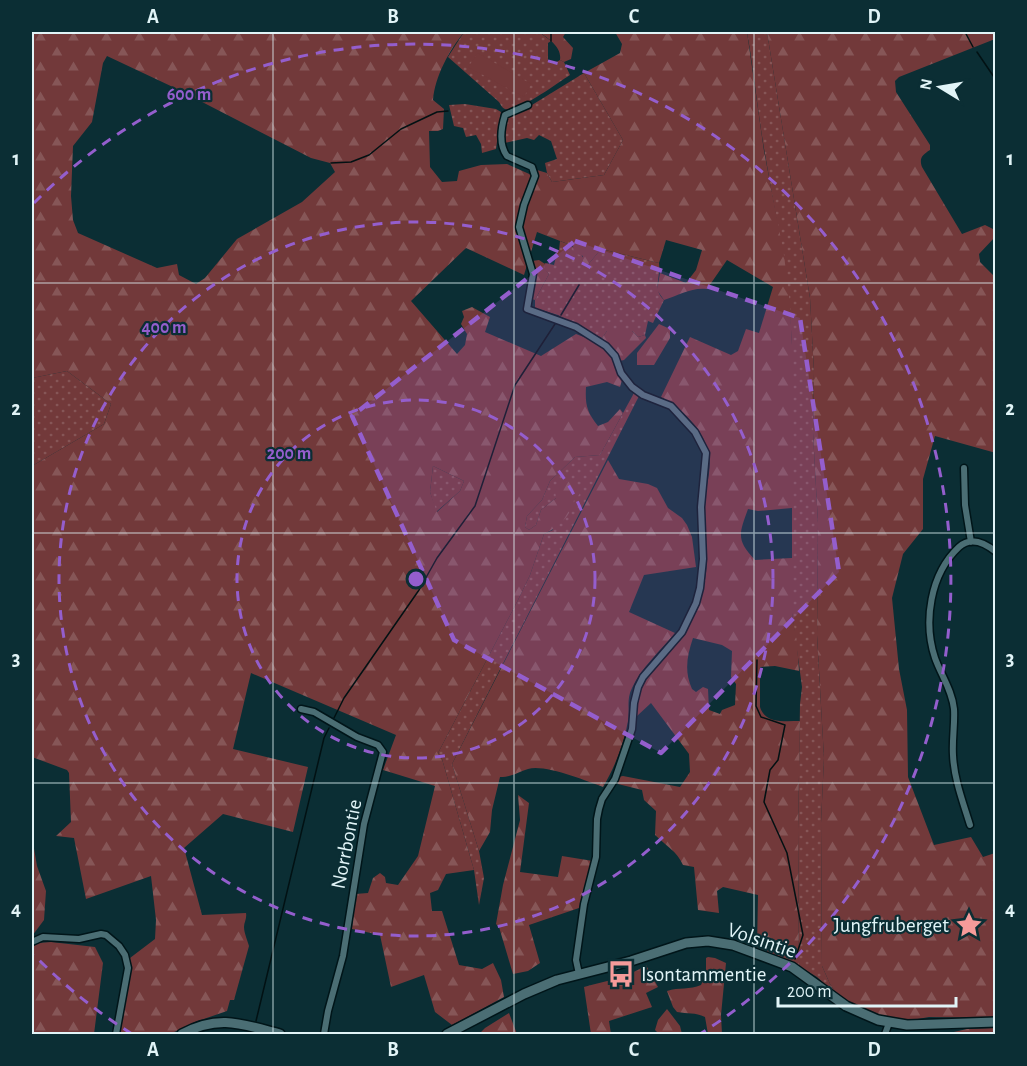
<svg xmlns="http://www.w3.org/2000/svg" width="1027" height="1066" font-family="'Alegreya Sans',sans-serif">
	<defs>
		<pattern id="grass-dots" width="8" height="8" patternUnits="userSpaceOnUse" patternTransform="scale(1.5)"><rect width="8" height="8" fill="#72393a"/><path d="M2 2h.1M6 6h.1" fill="none" stroke="#865657" stroke-width="1.8" stroke-linecap="round"/></pattern>
		<pattern id="forest-firs" width="22" height="20" patternUnits="userSpaceOnUse" patternTransform="scale(1.5)"><rect width="22" height="20" fill="#72393a"/><path d="M5 1l3.5 6h-7zM16 11l3.5 6h-7z" fill="#865657"/></pattern>
	</defs>
	<rect width="100%" height="100%" fill="#0b2e34"/>
	<path fill="url(#grass-dots)" d="M464,32H539L551,41L548,43V61L555,63L560,60L564,62L570,75C559,82 516,114 505,109C502,108 501,105 499,102L448,57Z
		M747,32H767L810,298L814,372L813,433L818,523L817,635L824,758L821,823L822,966L830,984L840,998L817,977L799,966L798,830L800,704L802,687L792,613V345C789,280 776,218 765,154C758,114 754,72 747,32Z
		M584,73L623,140L604,175L552,182L547,173L545,163L557,159L551,141L539,135L534,140L527,138L505,143L504,127L506,119L511,114L527,108Z
		M465,104L496,109L501,112L496,149L482,153L481,144L476,135L466,137L463,128L454,126L449,105Z
		M560,241C574,246 582,252 587,266L601,249L659,263C661,277 652,289 664,300L653,323L648,321L645,335L638,337L632,331H607L602,338L558,315L535,308V300L549,274L543,268L545,263L554,265L557,253L555,252L556,250H559Z
		M67,371L111,404L104,424L32,466V378Z
		M634,393L639,396L452,764L479,851L484,878L479,905L474,870L442,759L438,753L518,600L530,575L544,534L553,530L556,498L541,510L536,525L529,530L525,527L527,516L542,500L550,481L575,457L600,455Z
		M433,466L464,481L460,491L436,512L430,492Z"/>
	<path fill="url(#forest-firs)" fill-rule="evenodd" d="M32,32H464C449,51 435,76 433,100L444,109L443,129L438,131H429L430,167L442,182L457,181L459,171L481,165L507,164L536,177L537,170L547,173L552,182L604,175L623,140L584,73L620,53L622,44L615,32H747L764,151L784,255L790,305L792,345V508L758,511L748,509C739,534 736,540 755,560L792,558V613L797,643L799,671L775,666L760,667V707C765,724 785,721 800,721L798,830L799,966L757,947L758,895L723,887L717,891L719,913L698,910L694,867L683,865C677,851 666,846 655,835L656,811L644,800L642,790L618,784V777L623,776L680,787L690,772L689,754L651,703L637,716C633,675 676,652 693,616C699,603 704,587 706,573C709,551 701,527 704,505C705,489 712,470 709,455C705,431 682,408 661,397L690,337L731,355L738,351L746,329L759,333L773,287L727,260L707,289C692,287 679,295 664,300L657,290L660,273L686,283L696,270L702,250L666,240L659,263L601,249L587,266L583,263V256L574,253L573,246L537,232L524,275L466,248L411,301L457,354L465,345L467,334L461,324L464,317L462,311L472,307L490,317L485,332L541,356L576,334L594,341L611,354L622,380L620,387L607,382L586,387C585,405 587,412 598,426L608,422L620,409L623,413L600,455L575,457L550,481L542,500L527,516L525,527L529,530L536,525L541,510L556,498L555,490L561,482L571,481L581,487L579,495L574,500C571,516 559,527 544,534L530,575L518,600L438,753L442,759L474,870L446,874L438,890L430,893L432,911H442L459,965L482,969L493,963L501,980L504,997L452,1025L435,1012L424,975L391,987L380,935L352,929L355,894L368,893L373,878L380,873L385,877L386,883L398,885L418,856L435,786L383,770L396,735L251,673L233,749L308,767L293,832L223,814L184,848L202,915L246,913C247,919 244,922 244,927C244,933 248,942 249,946L234,1000H230L227,1011L195,1022L170,1034H120L130,958L155,939L156,920L151,876L86,899L74,838L56,836L71,822L69,773L67,770L32,757V466L104,424L111,404L67,371L32,378ZM107,56L175,88L311,158L330,163L335,172L302,202L237,239L205,278L196,284L179,275L177,264L157,268L78,233L73,220L71,196L73,146L92,122L103,63ZM433,466L464,481L460,491L437,512L430,492ZM693,638L722,645L732,651L731,677L736,684L735,705L722,710L720,714L709,710L708,689L703,687L696,692L692,689C684,671 687,656 693,638Z
		M539,32H566L563,37L573,48L571,59L564,62L560,60C562,47 549,39 539,32Z
		M767,32H995V39L899,77L895,81L896,92L930,145V150C922,155 919,158 922,167L962,234L985,225L995,230V237L979,254L980,262L995,277L996,453L935,436L923,479V529L903,554L892,598L899,669L907,710L908,777L934,845L971,837L983,857L995,853V1018L929,1017L912,1020H890L872,1016L840,998L830,984L822,966L821,823L824,758L817,635L818,523L813,433L814,372L810,298Z
		M539,260L545,264L544,268L549,274L535,300L532,299L536,277L532,261Z
		M659,324L670,329V338L654,365H637V353Z
		M607,331H632L638,337L645,335L646,338L624,360L620,361L602,338Z
		M608,460L619,479L648,484L657,488L668,508L682,518L687,525L692,537L696,567L644,575L629,612L675,633C661,650 641,668 632,688C626,700 630,709 628,721C624,743 615,767 603,787C586,781 545,764 528,769C517,772 513,777 500,777L492,810L490,832L479,851L452,764Z
		M518,795L529,803L520,872L558,877L562,856L593,861L579,908L529,925L540,963L528,971L513,974L499,927L496,924L503,885L520,820Z
		M32,837L37,866L46,891L44,920L32,936Z
		M51,942L95,947L103,963L94,1034H32V947L39,943Z
		M708,957L715,958L726,963L721,1015L722,1034H708L705,1017C695,1012 688,1014 677,1012L673,1007L667,991C679,987 690,990 701,985L706,974V958Z
		M646,965L658,987L646,993L652,1007L609,1021L611,1034H591L584,987C606,981 627,978 646,965Z
		M667,1009L680,1026L682,1034H659L655,1030L658,1020Z
		M509,1013L517,1034H479L485,1028Z
		M995,1028V1034H893H945L967,1029Z"/>
	<path fill="#72393a" d="M478,53L531,84L524,97L468,67Z"/>
	<g fill="none" stroke-linecap="round" stroke-linejoin="round">
		<path stroke="#021113" stroke-width="1.5" d="M551,32V41
			M965,32L973,47
			M977,52L996,80
			M331,163L351,162L369,155L401,129L437,112L448,111
			M561,315L579,285
			M757,660L756,706L761,717L785,725L778,760L770,770L764,802L787,853L803,935L795,959
			M334,718L344,698L419,590L437,558L475,506L515,385L555,324
			M256,1021L324,738L329,728"/>
		<defs>
			<path id="street" d="M528,105L505,115C501,128 499,145 507,156L532,167L535,176L524,205L519,227L533,274L527,309L576,327L606,346L615,356L621,373L632,387L643,395L671,406L695,432L706,453L701,507L703,559L700,588L696,603L682,632L643,677L638,687L634,703L632,729L615,779L602,799L599,809L597,819L596,857L584,904L576,960L579,974
				M964,468L965,505L971,542
				M301,709L314,712L357,737L378,745L383,752L364,824L343,956L328,1011L324,1034
				M970,825C963,802 954,779 953,755C952,739 955,724 954,709C952,690 941,675 935,658C923,622 930,574 959,547C971,536 985,543 996,552
				M32,942L43,937L79,939L101,934L106,935L119,946L125,955L128,968L116,1034
				M885,1034L889,1023"/>
			<path id="secondary" d="M182,1034C219,1014 242,1024 280,1034
				M447,1034L524,994L557,980L631,961L686,943L708,941L733,945L792,967L846,1006L878,1020L907,1025L996,1022"/>
		</defs>
		<use href="#street" stroke="#001519" stroke-width="9"/>
		<use href="#secondary" stroke="#001519" stroke-width="12"/>
		<use href="#street" stroke="#4b6e74" stroke-width="6"/>
		<use href="#secondary" stroke="#4b6e74" stroke-width="9"/>
	</g>
	<path fill="#945ecd" fill-opacity="0.2" stroke="#945ecd" stroke-width="4.5" stroke-dasharray="12 8" stroke-linejoin="round" d="M575,241L800,318L839,572L661,753L454,640L352,416Z"/>
	<path fill="none" stroke="#e1f4f7" stroke-width="1.5" stroke-opacity="0.55" d="M273,32V1034M514,32V1034M754,32V1034M32,283H996M32,533H996M32,783H996"/>
	<g fill="none" stroke="#945ecd" stroke-width="3" stroke-dasharray="10 8">
		<circle cx="416" cy="579" r="179"/>
		<circle cx="416" cy="579" r="357"/>
		<path d="M132 1034A536 536 0 0 1 34 955M34 203A536 536 0 1 1 700 1034"/>
	</g>
	<defs>
		<symbol id="sight-bare" viewBox="-9 -9 18 18"><path d="M0-6L1.8-2.2L6-1.7L2.9 1.2L3.7 5.4L0 3.3L-3.7 5.4L-2.9 1.2L-6-1.7L-1.8-2.2Z" fill="#f59b9a" stroke="#0b2e34" stroke-width="2.5" paint-order="stroke"/></symbol>
		<symbol id="bus-bare" viewBox="-9 -9 18 18"><path d="M-5-6H5V4H4V6H2V4H-2V6H-4V4H-5ZM-3.5-4V0h7V-4ZM-3.5 1.2v1.5H-2V1.2ZM2 1.2v1.5H3.5V1.2Z" fill="#f59b9a" stroke="#0b2e34" stroke-width="2.5" paint-order="stroke"/></symbol>
	</defs>
	<g fill-rule="evenodd">
		<use href="#sight-bare" x="950" y="906" width="38" height="38"/>
		<use href="#bus-bare" x="602" y="955" width="38" height="38"/>
	</g>
	<g text-anchor="middle" stroke-width="4.5" stroke-linejoin="round" paint-order="stroke">
		<g font-size="21" fill="#e1f4f7" stroke="#0b2e34">
			<text transform="translate(346 844) rotate(-79)" y="7">Norrbontie</text>
			<text transform="translate(762 940) rotate(19)" y="7">Volsintie</text>
		</g>
		<g font-size="21" fill="#e1f4f7" stroke="#0b2e34" text-anchor="end">
			<text x="949" y="932">Jungfruberget</text>
			<text x="641" y="981" text-anchor="start">Isontammentie</text>
		</g>
	</g>
	<circle cx="416" cy="579" r="9" fill="#945ecd" stroke="#0b2e34" stroke-width="3"/>
	<g font-size="18" text-anchor="middle" font-weight="bold" fill="#945ecd" stroke="#0b2e34" stroke-width="4.5" stroke-linejoin="round" paint-order="stroke">
		<text x="189" y="100">600 m</text>
		<text x="164" y="333">400 m</text>
		<text x="289" y="459">200 m</text>
	</g>
	<rect width="1027" height="1066" fill="none" stroke="#0b2e34" stroke-width="66"/>
	<g transform="translate(940 87) rotate(281)" stroke="#0b2e34" stroke-width="4.5" paint-order="stroke">
	<path d="M0-4.5L10 22L0 15L-10 22Z" fill="#e1f4f7"/>
	<text y="-9" font-size="16" font-weight="bold" text-anchor="middle" fill="#e1f4f7">N</text>
	</g>
	<path d="M778 997v9h178v-9" fill="none" stroke="#e1f4f7" stroke-width="3"/>
	<text x="787" y="997" font-size="18" fill="#e1f4f7" stroke="#0b2e34" stroke-width="4.5" paint-order="stroke">200 m</text>
	<rect x="33" y="33" width="961" height="1000" fill="none" stroke="#e1f4f7" stroke-width="2"/>
	<g font-size="20" text-anchor="middle" font-weight="bold" fill="#e1f4f7">
		<text x="153" y="23">A</text>
		<text x="393" y="23">B</text>
		<text x="634" y="23">C</text>
		<text x="874" y="23">D</text>
		<text x="16" y="165">1</text>
		<text x="1010" y="165">1</text>
		<text x="16" y="415">2</text>
		<text x="1010" y="415">2</text>
		<text x="16" y="665">3</text>
		<text x="1010" y="665">3</text>
		<text x="16" y="915">4</text>
		<text x="1010" y="915">4</text>
		<text x="153" y="1056">A</text>
		<text x="393" y="1056">B</text>
		<text x="634" y="1056">C</text>
		<text x="874" y="1056">D</text>
	</g>
</svg>
